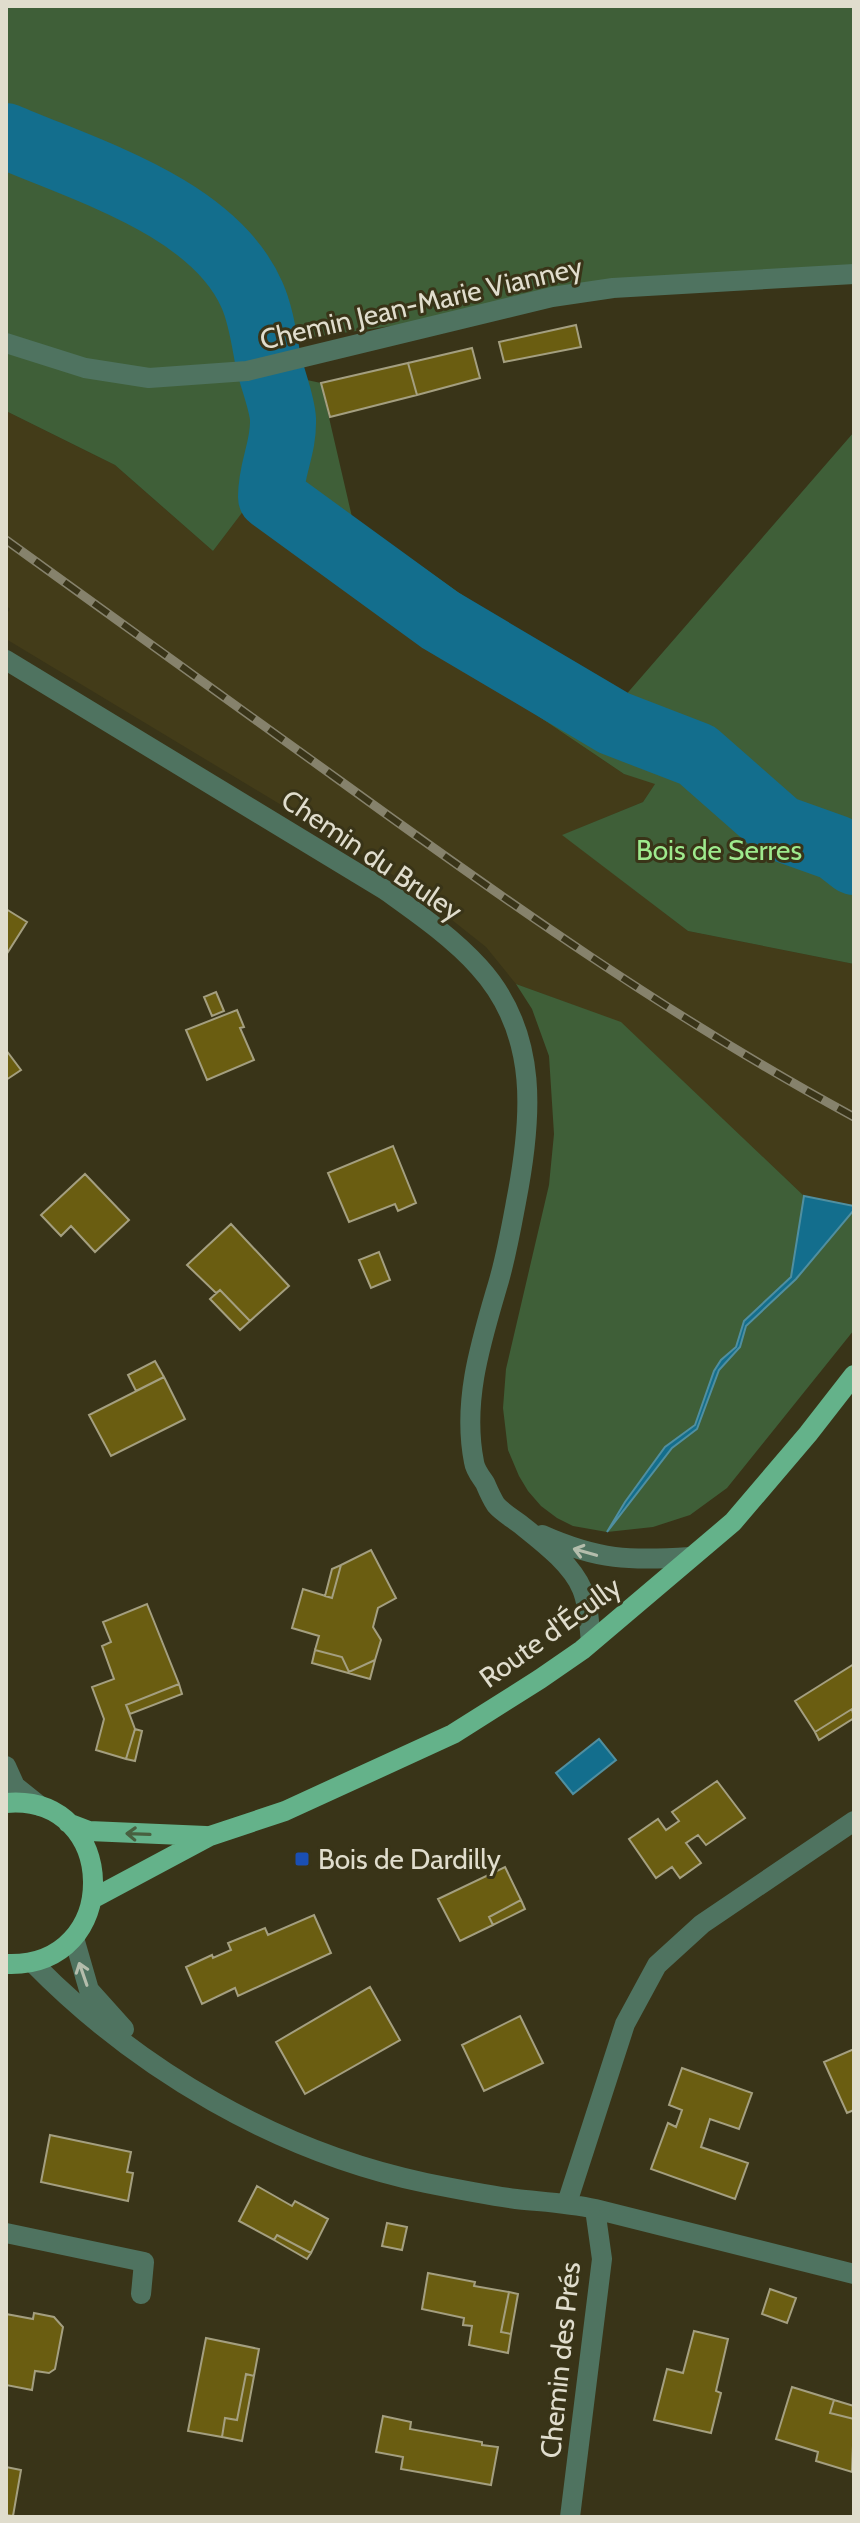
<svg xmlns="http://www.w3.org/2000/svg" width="860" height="2523" font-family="Cabin,sans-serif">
	<rect width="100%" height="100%" fill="#393418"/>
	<path fill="#433c19" d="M6,411L115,465L213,551L263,484L266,500L280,509L295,536L538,716L624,774L656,783L643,802L563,835L688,931L854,964V1206L804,1196L621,1023L516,984L486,947L408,885L331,835L6,639V615L10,609L6,605Z"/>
	<path fill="#3f5f38" d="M6,6H854V274L613,288L477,314L271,343L274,373L321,383L352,517L617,705L854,432V964L688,931L562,835L643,802L655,784L624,774L538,716L295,536L280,509L266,500L263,485L213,551L115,465L6,411Z
		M516,984L621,1022L804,1196L854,1206V1330L727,1488L690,1515L653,1527L607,1532L573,1526L557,1518L541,1506L528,1491L519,1476L508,1450L503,1408L506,1369L549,1185L554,1134L549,1056L532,1009Z"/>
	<path fill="#136e8d" stroke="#508fa0" stroke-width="2" d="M200,212C224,211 242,233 248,254L246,258L216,269C194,260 190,231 200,212Z
		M804,1196L854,1206V1210L796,1279L746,1326L740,1347L719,1370L697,1429L672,1448L607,1532L625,1502L665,1447L695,1425L714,1371L721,1360L736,1347L744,1321L791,1277Z
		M599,1739L616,1760L573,1794L556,1773Z"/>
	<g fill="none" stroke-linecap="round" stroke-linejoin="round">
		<path stroke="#136e8d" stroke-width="66" d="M6,136C87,171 214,208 252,295C261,315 264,339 268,360C272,378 282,402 283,419C284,449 271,467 271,497L440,620L614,723L697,755L780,828L836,848L854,862"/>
	</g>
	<path fill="#6a5d11" stroke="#a49f80" stroke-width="2" d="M576,325L581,347L504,362L499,342Z
		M472,348L480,378L417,395L408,363Z
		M408,363L417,395L330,417L321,383Z
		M6,909L27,922L6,955Z
		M216,992L224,1011L212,1016L204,997Z
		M237,1010L244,1027L240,1028L254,1060L207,1080L186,1030Z
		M6,1050L21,1070L6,1080Z
		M393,1146L416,1203L398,1211L395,1204L349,1222L328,1173Z
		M85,1174L129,1220L95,1252L71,1226L61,1236L41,1215Z
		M231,1224L289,1286L250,1321L220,1290L216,1293L187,1265Z
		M379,1252L390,1280L371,1288L359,1260Z
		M220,1290L250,1321L240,1330L210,1299Z
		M155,1361L164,1377L136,1391L128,1375Z
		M164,1377L185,1419L111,1456L89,1415Z
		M371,1550L396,1598L378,1608L373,1627L381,1640L375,1660L349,1672L342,1657L315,1650L319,1636L292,1628L303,1589L332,1598L341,1565Z
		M341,1565L332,1598L325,1596L332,1569Z
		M147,1604L179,1684L126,1705L135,1729L126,1759L96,1750L104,1719L92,1687L114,1679L102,1646L111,1642L103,1622Z
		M315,1650L342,1657L349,1672L375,1660L370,1679L312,1663Z
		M854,1664V1712L852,1709L815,1732L795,1701Z
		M179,1684L182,1694L130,1714L126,1705Z
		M852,1709L854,1718L819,1740L815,1732Z
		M135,1729L142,1731L135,1761L126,1759Z
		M717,1781L745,1818L706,1845L698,1835L686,1843L701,1863L680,1878L672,1867L656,1878L629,1839L658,1819L666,1830L679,1821L672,1812Z
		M505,1867L521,1900L489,1917L493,1925L460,1941L438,1899Z
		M521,1900L525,1909L493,1925L489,1917Z
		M314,1915L331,1953L238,1996L235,1988L202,2004L186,1967L212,1955L213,1958L231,1950L228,1943L265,1928L268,1935Z
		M370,1987L400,2040L305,2094L276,2042Z
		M520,2016L543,2063L484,2091L462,2045Z
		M854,2049V2110L847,2113L824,2062Z
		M682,2068L752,2093L739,2129L710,2119L701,2147L748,2163L735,2199L651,2169L668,2123L676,2127L682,2110L669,2105Z
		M50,2135L131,2152L127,2172L133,2173L128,2201L41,2182Z
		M257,2186L292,2206L295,2201L328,2219L311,2253L277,2235L274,2240L239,2221Z
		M387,2223L407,2227L402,2250L382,2246Z
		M277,2235L311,2253L307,2259L274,2240Z
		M428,2273L475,2282L474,2286L509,2292L501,2332L511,2334L508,2353L469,2345L472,2326L463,2325L464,2318L422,2309Z
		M770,2289L796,2298L787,2323L762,2314Z
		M509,2292L518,2294L511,2334L501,2332Z
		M34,2313L54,2317L63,2327L55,2369L49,2373L35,2371L32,2390L6,2385V2314L33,2319Z
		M694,2331L728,2339L716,2391L721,2393L711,2433L654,2420L667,2369L683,2373Z
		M206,2338L259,2349L254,2376L246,2374L237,2420L225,2418L222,2437L188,2431Z
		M246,2374L254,2376L242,2441L222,2437L225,2418L237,2420Z
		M792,2387L834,2400L830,2413L854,2419L852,2472L816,2461L818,2452L776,2439Z
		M834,2400L854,2406V2419L830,2413Z
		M383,2416L411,2422L410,2429L482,2442V2445L498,2447L491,2485L401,2469L403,2457L376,2452Z
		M6,2467L21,2470L13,2516L6,2515Z"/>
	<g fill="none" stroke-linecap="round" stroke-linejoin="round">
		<path stroke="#4f7360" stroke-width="20" d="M6,343L85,368L149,378L247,371L552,297L613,288L854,274
			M6,660L385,890C417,913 452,937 479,967C540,1034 532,1120 516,1202C511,1229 506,1257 498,1284C481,1342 462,1401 474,1462C475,1470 481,1477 485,1483C488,1490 492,1499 496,1505C502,1512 512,1518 520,1524C541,1541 571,1563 582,1589C589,1606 589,1624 591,1642
			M542,1535C598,1560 630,1561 690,1557
			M6,1766L15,1786L40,1806
			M74,1938L89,1990L124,2029
			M33,1963C138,2070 278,2152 426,2183C456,2189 486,2195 516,2199C543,2202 568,2203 595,2209L854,2274
			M567,2203L625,2024L657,1965L702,1924L854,1821
			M6,2233L144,2262L141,2294
			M570,2517L602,2259L595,2209"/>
		<path stroke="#64b28a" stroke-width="20" d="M6,1803C120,1793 124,1969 6,1964
			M68,1823L89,1831L206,1836
			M94,1898L210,1836L285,1811L453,1734L540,1679L582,1650L733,1522L808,1434L854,1375"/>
		<defs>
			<path id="rail" d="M6,540C117,620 228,700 339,780C506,901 673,1019 854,1117"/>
		</defs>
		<use href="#rail" stroke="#86826c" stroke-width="9"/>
		<use href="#rail" stroke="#393418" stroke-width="6" stroke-dasharray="18" stroke-linecap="butt"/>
	</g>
	<defs><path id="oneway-shaft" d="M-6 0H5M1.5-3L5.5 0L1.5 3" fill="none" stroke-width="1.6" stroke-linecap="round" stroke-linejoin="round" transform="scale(2)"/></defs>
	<g stroke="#b4bdac">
		<use href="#oneway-shaft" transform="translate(585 1552) rotate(-164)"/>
		<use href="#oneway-shaft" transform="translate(83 1974) rotate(-109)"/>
	</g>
	<use stroke="#486040" href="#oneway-shaft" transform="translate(138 1834) rotate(-178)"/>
	<rect fill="#1a4fb4" stroke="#393418" stroke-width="3" x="294" y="1851" width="16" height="16" rx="4"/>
	<g text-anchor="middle" stroke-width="6" stroke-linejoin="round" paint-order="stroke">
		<g font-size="28" fill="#e0ddcd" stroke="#393418">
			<text transform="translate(421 303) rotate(-13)" y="10">Chemin Jean-Marie Vianney</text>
			<text transform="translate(372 855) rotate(34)" y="10">Chemin du Bruley</text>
			<text transform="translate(550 1632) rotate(-36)" y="10">Route d'Écully</text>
			<text transform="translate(560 2360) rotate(-84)" y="10">Chemin des Prés</text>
		</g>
		<g font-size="28" fill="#9eea8d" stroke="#393418">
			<text x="719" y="860">Bois de Serres</text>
		</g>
		<g font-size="28" fill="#e0ddcd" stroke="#393418" text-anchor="start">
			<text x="318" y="1869">Bois de Dardilly</text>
		</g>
	</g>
	<rect width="860" height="2523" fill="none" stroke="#e0ddcd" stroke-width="16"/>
</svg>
